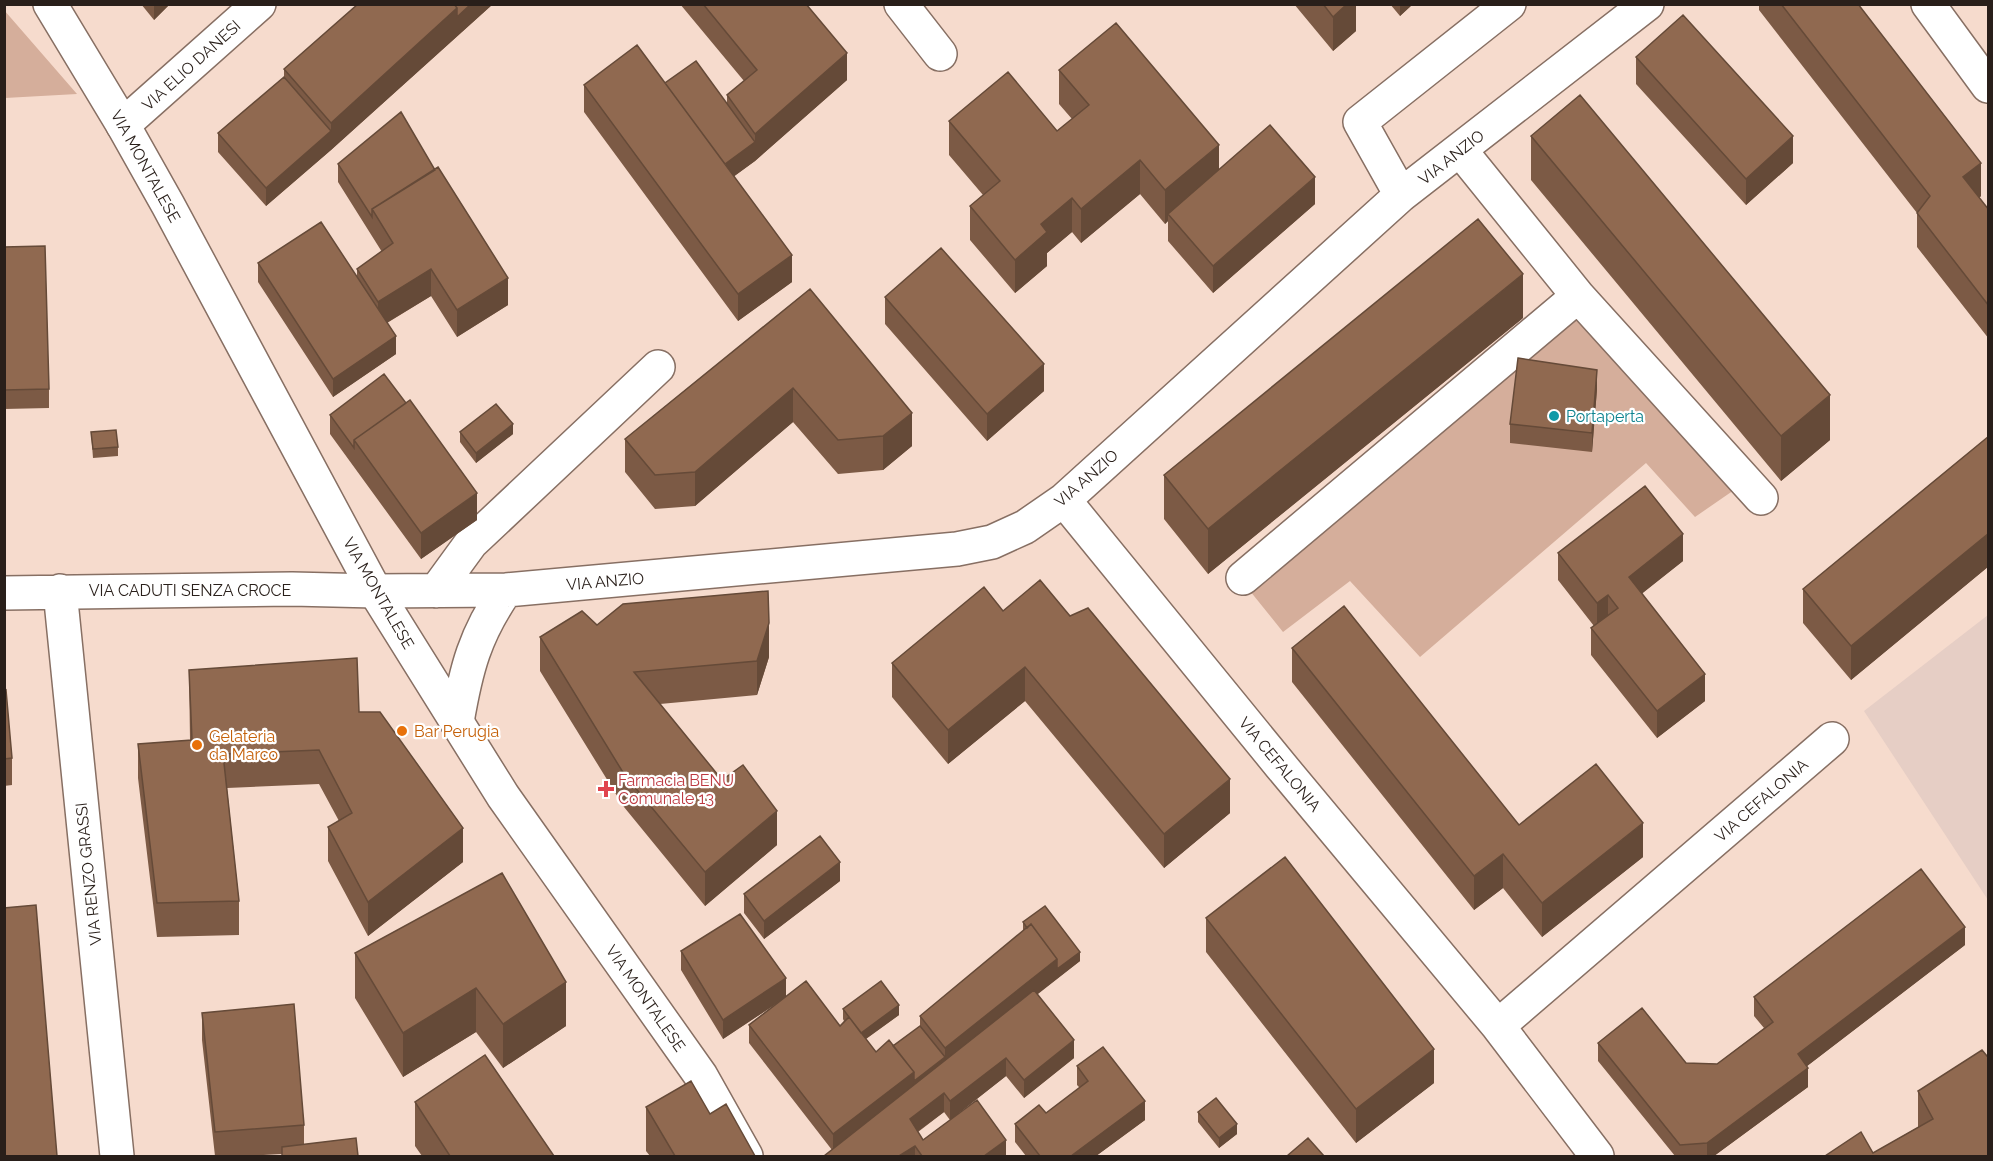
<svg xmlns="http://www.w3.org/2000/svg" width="1993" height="1161" font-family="Raleway,sans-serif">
	<rect width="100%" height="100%" fill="#f6dbcd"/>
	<path fill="#e6cec5" d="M1988,615V900L1864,711Z"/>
	<path fill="#d5ae9b" d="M4,10L77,94L5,98Z
		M1575,316L1737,488L1695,517L1646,463L1420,657L1350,581L1283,632L1250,591Z"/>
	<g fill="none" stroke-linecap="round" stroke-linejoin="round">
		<defs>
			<path id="minor" d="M901,4L940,54
				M1928,4L1988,86
				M123,125L259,4
				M1401,195L1360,122L1509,4
				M1578,296L1761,498
				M1064,500L1281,766L1498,1026L1597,1156
				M1243,578L1578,296L1460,150
				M60,591L117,1156
				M436,591L471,543L658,367
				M4,593L292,589L375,591L506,590L957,549L992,542L1025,527L1064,500L1401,195L1647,4
				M457,722C466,669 475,634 506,590
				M1498,1026L1832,739"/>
			<path id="tertiary" d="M50,4L123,125L168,205L375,591L503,796L701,1076L746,1156"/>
		</defs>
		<use href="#minor" stroke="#876f63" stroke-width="36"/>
		<use href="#tertiary" stroke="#876f63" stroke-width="36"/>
		<use href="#minor" stroke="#fff" stroke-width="33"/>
		<use href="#tertiary" stroke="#fff" stroke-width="33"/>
	</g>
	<path fill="#7c5a45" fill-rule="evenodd" d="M141,4H170L154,20Z
		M358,4H493L331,150L266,206L218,152V133L284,77V69Z
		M680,4H806L847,80L755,161L734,176L792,282L738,321L584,112V85L665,83L727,103V95L744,81Z
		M1294,4H1356V31L1333,51Z
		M1390,4H1413L1400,16Z
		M1759,4H1858L1981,196L1979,198L1989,210V339L1917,247V213L1759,10Z
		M1636,57L1793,163L1746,205L1636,84Z
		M1059,70L1219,169L1315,204L1213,293L1168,241V221L1165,224L1140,194L1081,243L1072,232L1047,253V266L1015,293L970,240V206L983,195L949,155V121L1057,131L1072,119L1059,104Z
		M1531,136L1830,440L1781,481L1531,180Z
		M338,164L508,305L457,337L431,296L387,323L396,354L333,397L258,282V263L357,277V269L382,252L338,182Z
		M4,247L49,389V408L4,409Z
		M810,289L912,446L883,470L838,474L793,422L695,506L655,509L625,472V439Z
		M885,297L1044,391L987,441L885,324Z
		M1523,318L1208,574L1164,519V475Z
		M1597,389L1592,452L1510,443V424Z
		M330,415L477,520L421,559L330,434Z
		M91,432L118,447V456L93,458Z
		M460,432L513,434L476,463L460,442Z
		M1989,436V566L1851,680L1803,623V589Z
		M1558,553L1683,561L1642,593L1705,701L1657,738L1591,655V628L1594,626L1558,580Z
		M1003,611L1230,813L1164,868L1025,701L948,764L892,697V663Z
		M597,625L769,657L757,695L660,704L722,780L777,845L705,906L624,807L540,671V637Z
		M1292,648L1519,825L1643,857L1542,937L1503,888L1474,910L1292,682Z
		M189,670L359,712L463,862L368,936L328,861V827L339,821L319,784L227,788L239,901V935L157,937L138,778V744L190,740Z
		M4,691L12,758V785L4,786Z
		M840,881L764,939L744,913V894Z
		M1206,918L1434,1083L1356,1143L1206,952Z
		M1023,922L1080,961L1037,994L1074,1058L1024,1098L1006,1076L959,1113L1006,1156H824L832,1150L749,1043V1025L776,1004L723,1039L681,970V951L786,996L840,1026L844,1021L843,1019V1009L899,1015L866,1039L876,1052L893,1046L920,1026V1016L1023,932ZM944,1112L950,1120L923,1140L918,1132Z
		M1965,945L1807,1066L1808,1087L1714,1156H1675L1598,1061V1043L1686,1063L1717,1064L1764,1028L1754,1016V997Z
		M355,953L566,982V1026L503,1068L476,1032L403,1077L355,998Z
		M202,1013L304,1125V1144L358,1156H282V1154L243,1156H215L202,1040Z
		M1987,1056L1989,1156L1873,1153L1918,1127V1091Z
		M1077,1066L1145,1120L1096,1156H1026L1015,1142V1124L1046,1113L1080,1088L1077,1085Z
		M415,1102L554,1156H422L415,1146Z
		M646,1107L710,1114L755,1156H650L646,1151Z
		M1198,1112L1237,1134L1219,1148L1198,1122Z"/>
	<path fill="#654a38" d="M154,4H170L154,20Z
		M471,4H493L331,150L266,206V188L331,131V123L457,8Z
		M1343,4H1356V31L1333,51V17Z
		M1400,4H1413L1400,16Z
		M847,53V80L755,161V134Z
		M1793,136V163L1746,205V179Z
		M755,142V161L721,186V167Z
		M1219,145V179L1168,214V221L1165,224V190Z
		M1140,160V194L1081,243V209Z
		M1981,163V196L1963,211V177Z
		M1315,177V204L1213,293V266Z
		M1072,198V232L1047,253V266L1015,293V260L1041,224Z
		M792,255V282L738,321V294Z
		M431,269V296L378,328V302Z
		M1523,274V318L1208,574V529Z
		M508,278V305L457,337V310Z
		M396,336V354L333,397V379Z
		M1044,364V391L987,441V414Z
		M1597,370V389L1592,452V433Z
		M793,388V422L695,506V472Z
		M1830,395V440L1781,481V436Z
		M912,413V446L883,470V436Z
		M513,424V434L476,463V453Z
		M477,493V520L421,559V533Z
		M1989,533V566L1851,680V646Z
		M1683,534V561L1629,604V577Z
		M1608,595V622L1597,630V603Z
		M769,623V657L757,695V661Z
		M1025,667V701L948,764V730Z
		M1705,674V701L1657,738V711Z
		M1230,779V813L1164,868V834Z
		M777,811V845L705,906V872Z
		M1643,823V857L1542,937V903Z
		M463,828V862L368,936V902Z
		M1503,854V888L1474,910V876Z
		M840,862V881L764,939V921Z
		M1965,927V945L1798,1073V1054Z
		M1080,952V961L945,1067V1048L1057,959Z
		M786,978V997L723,1039V1020Z
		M566,982V1026L503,1068V1024Z
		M476,988V1032L403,1077V1033Z
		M899,1005V1015L860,1043V1033Z
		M1074,1040V1058L1024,1098V1080Z
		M1434,1049V1083L1356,1143V1109Z
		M945,1057V1067L914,1091V1081Z
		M1006,1058V1076L950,1120V1101Z
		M1808,1068V1087L1714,1156H1707V1143Z
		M914,1072V1091L833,1153V1134Z
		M944,1093V1112L910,1137V1119Z
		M1145,1101V1120L1096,1156H1071Z
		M1237,1124V1134L1219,1148V1138Z
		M1006,1140V1156H984Z
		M915,1146V1156H899Z"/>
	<path fill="#906950" stroke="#654a38" stroke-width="1.5" d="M358,4H454L457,8L331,123L284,69Z
		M454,4H471L457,17V8Z
		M703,4H806L847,53L755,134L727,95L757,70Z
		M1323,4H1347L1333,17Z
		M1781,4H1858L1981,163L1963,177L1989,210V306L1917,213L1930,196Z
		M1683,15L1793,136L1746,179L1636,57Z
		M1116,23L1219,145L1165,190L1140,160L1081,209L1072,198L1041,224L1047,232L1015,260L970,206L1000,181L949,121L1008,72L1057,131L1089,105L1059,70Z
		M637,45L792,255L738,294L584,85Z
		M696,61L755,142L725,164L665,83Z
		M284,77L331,131L266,188L218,133Z
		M1580,95L1830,395L1781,436L1531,136Z
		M401,112L435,170L372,209V217L338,164Z
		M1270,125L1315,177L1213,266L1168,214Z
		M438,167L508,278L457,310L431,269L378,302L357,269L393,243L372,209Z
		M1478,219L1523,274L1208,529L1164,475Z
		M321,222L396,336L333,379L258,263Z
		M45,246L49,389L4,390V247Z
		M941,248L1044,364L987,414L885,297Z
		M810,289L912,413L883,436L838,440L793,388L695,472L655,475L625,439Z
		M1518,358L1597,370L1592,433L1510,424Z
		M384,374L406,403L354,440V448L330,415Z
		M410,400L477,493L421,533L354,440Z
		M496,404L513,424L476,453L460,432Z
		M116,430L118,447L93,449L91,432Z
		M1989,436V533L1851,646L1803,589Z
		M1645,486L1683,534L1629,577L1705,674L1657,711L1591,628L1618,608L1608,595L1597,603L1558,553Z
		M1040,580L1070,616L1088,608L1230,779L1164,834L1025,667L948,730L892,663L984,587L1003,611Z
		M768,591L769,623L757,661L634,672L722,780L743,765L777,811L705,872L624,774L540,637L582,611L597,625L623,604Z
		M1344,606L1519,825L1596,764L1643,823L1542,903L1503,854L1474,876L1292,648Z
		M357,658L359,712H380L463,828L368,902L328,827L352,813L319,750L223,754L239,901L157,903L138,744L192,740L189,670Z
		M6,690L12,758L4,759V691Z
		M820,836L840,862L764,921L744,894Z
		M1285,857L1434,1049L1356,1109L1206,918Z
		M1921,869L1965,927L1798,1054L1808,1068L1707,1143L1680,1145L1598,1043L1642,1008L1686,1063L1717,1064L1773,1022L1754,997Z
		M502,873L566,982L503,1024L476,988L403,1033L355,953Z
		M36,905L57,1156H4V908Z
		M1045,906L1080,952L1057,969V959L1031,924L1027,928L1023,922Z
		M740,914L786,978L723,1020L681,951Z
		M1031,924L1057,959L945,1048L920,1016Z
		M806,981L840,1026L849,1017L876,1052L889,1040L914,1072L833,1134L749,1025Z
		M881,981L899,1005L861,1033L843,1009Z
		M1034,990L1074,1040L1024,1080L1006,1058L950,1101L944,1093L910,1119L923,1140L977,1100L1006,1140L984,1156H922L915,1146L899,1156H824Z
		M294,1004L304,1125L215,1132L202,1013Z
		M920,1026L945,1057L914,1081V1072L893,1046Z
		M1103,1047L1145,1101L1071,1156H1040L1015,1124L1039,1105L1046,1113L1088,1081L1077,1066Z
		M1982,1050L1987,1056L1989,1055V1156H1825L1861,1132L1873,1153L1933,1119L1918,1091Z
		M485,1055L554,1156H450L415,1102Z
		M691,1081L710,1114L726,1104L755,1156H675L646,1107Z
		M1216,1098L1237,1124L1219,1138L1198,1112Z
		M356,1138L358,1156H282V1147Z
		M1308,1138L1324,1156H1287Z"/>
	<circle fill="#0f9aa8" stroke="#fff" stroke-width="2" cx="1554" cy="416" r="6"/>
	<g fill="#e8710a" stroke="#fff" stroke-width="2">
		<circle cx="402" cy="731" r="6"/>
		<circle cx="197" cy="745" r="6"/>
	</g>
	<path fill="#e0444e" stroke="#fff" stroke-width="2" d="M603 780h6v6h6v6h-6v6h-6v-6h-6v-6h6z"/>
	<g text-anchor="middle" stroke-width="4.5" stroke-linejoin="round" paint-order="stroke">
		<g font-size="16" fill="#291f1a" stroke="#fff">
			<text transform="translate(191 65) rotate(-42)" y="6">VIA ELIO DANESI</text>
			<text transform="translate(1451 157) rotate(-38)" y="6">VIA ANZIO</text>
			<text transform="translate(146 166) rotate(61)" y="6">VIA MONTALESE</text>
			<text transform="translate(1086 478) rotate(-41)" y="6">VIA ANZIO</text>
			<text transform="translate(605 581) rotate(-5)" y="6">VIA ANZIO</text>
			<text x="190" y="596">VIA CADUTI SENZA CROCE</text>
			<text transform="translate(379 593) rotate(60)" y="6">VIA MONTALESE</text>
			<text transform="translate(1280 764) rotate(50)" y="6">VIA CEFALONIA</text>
			<text transform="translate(1761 800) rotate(-41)" y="6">VIA CEFALONIA</text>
			<text transform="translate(88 874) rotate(-96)" y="6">VIA RENZO GRASSI</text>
			<text transform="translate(646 998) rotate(55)" y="6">VIA MONTALESE</text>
		</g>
		<g font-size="16" fill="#0d838f" stroke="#fff" text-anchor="start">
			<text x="1566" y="422">Portaperta</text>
		</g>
		<g font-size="16" fill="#c56008" stroke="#fff" text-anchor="start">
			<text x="414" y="737">Bar Perugia</text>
			<text x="209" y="742">Gelateria<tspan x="209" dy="18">da Marco</tspan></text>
		</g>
		<g font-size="16" fill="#be3a42" stroke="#fff" text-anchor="start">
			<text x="618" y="786">Farmacia BENU<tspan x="618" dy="18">Comunale 13</tspan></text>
		</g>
	</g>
	<rect width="1993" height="1161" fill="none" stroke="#291f1a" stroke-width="12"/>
</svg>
